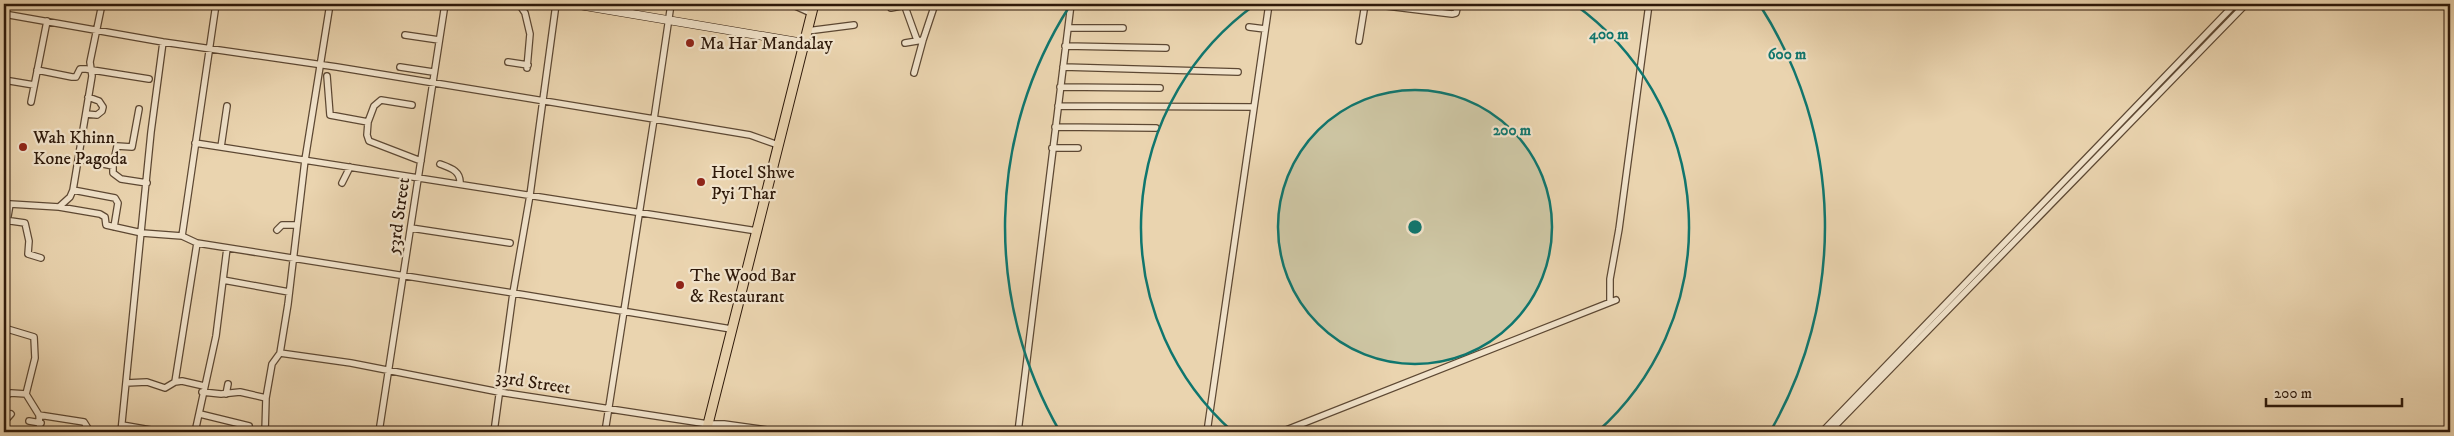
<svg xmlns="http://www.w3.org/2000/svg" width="2454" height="436" font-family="'IM FELL DW Pica',serif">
	<rect width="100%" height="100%" fill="#ead4af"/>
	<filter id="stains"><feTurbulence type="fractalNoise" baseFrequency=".004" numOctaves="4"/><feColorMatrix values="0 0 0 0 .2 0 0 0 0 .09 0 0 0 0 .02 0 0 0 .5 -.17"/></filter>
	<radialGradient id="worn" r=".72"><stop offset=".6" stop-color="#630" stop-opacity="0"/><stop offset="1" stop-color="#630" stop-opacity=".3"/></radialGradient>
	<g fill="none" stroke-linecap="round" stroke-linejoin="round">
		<defs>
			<path id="minor" d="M519,4L525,13L530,34L527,68
				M556,4L530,195L513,293L731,329
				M791,4L811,13
				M904,4L917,40
				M1370,4L1452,14L1456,13L1458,4
				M891,8L911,4
				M4,14L163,42L337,67L654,119L671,4
				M1249,27L1265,29
				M1068,28H1123
				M807,31L854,25
				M405,35L439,40
				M1359,41L1365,4
				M905,43L923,40L935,4
				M1065,46L1166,48
				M508,62L528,65
				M400,67L433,72
				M1063,67L1238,72
				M37,70L72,77H76L80,69H86L149,79
				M914,73L923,40
				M327,76L330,115L368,122L367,135L369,141L421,161
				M4,80L34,85
				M1060,87L1160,88
				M31,102L47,21
				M1058,106L1253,107
				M86,114L97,115L102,111L103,107L99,101L88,97
				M368,122L374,106L381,100L412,105
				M1055,127L1156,128
				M195,143L757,231
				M221,147L227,106
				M1052,148H1078
				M79,159L113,166V173L121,179L147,183
				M440,164C451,168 461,171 460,184
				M113,166L117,146L132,147L139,109
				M342,183L350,167
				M73,190L92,76L90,62L102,4
				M59,207L100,214L105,217L106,225L142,233L182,236L197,243L513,293L494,432
				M4,213L8,216L4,234
				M8,216L10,204L59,207L70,197L73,190L115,198L118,203L114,227
				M4,220L25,223L29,241L28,254L41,258
				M411,228L510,243
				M277,230L282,225H297
				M182,236L216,4
				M223,280L289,292
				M1610,302V279L1619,229L1649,4
				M4,328L34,337L35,358L26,394L39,415L40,432
				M280,353L351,363L499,392L708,424H724L781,432
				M175,382L197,243
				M126,383L147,382L165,388L175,382L182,381L204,386
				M202,392L221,394L240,392L266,398L272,364L280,353L288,304L305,160L330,4
				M226,394L228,384
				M4,396L11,393L26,394
				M200,414L249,426
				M39,415L84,422L89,430L94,432
				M29,421L41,423
				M4,422L11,414
				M122,425L162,432
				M121,432L151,132L163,42
				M195,432L216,336L227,248
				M265,432L266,398
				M379,432L445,4
				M605,432L654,119L750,135L778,145
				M784,432H818
				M1018,432L1071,4
				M1207,432L1269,4
				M1281,432L1616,300
				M1822,432L2235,4
				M1829,432L2246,4"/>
			<path id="secondary" d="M573,4L804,43"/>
			<path id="primary" d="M706,432L814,4"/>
		</defs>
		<use href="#minor" stroke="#5d4833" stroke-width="8"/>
		<use href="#secondary" stroke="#2e190a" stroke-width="9"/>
		<use href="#primary" stroke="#2e190a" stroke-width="11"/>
		<use href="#minor" stroke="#f1e3cb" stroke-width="5.5"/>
		<use href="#secondary" stroke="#f1e3cb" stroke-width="8"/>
		<use href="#primary" stroke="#ead4af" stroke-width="9"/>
	</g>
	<circle cx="1415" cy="227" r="137" fill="#0f766e" fill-opacity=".12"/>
	<g fill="none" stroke="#0f766e" stroke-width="2.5">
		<circle cx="1415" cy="227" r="137"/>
		<path d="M1233 432A274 274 0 0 1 1256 4M1574 4A274 274 0 0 1 1597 432"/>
		<path d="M1060 432A410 410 0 0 1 1069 7M1761 7A410 410 0 0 1 1770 432"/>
	</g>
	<g fill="#8f2418" stroke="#f1e3cb" stroke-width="2">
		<circle cx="690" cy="43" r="5"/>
		<circle cx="23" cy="147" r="5"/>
		<circle cx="701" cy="182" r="5"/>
		<circle cx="680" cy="285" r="5"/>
	</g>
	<g text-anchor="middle" stroke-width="4.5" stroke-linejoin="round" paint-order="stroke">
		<g font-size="18" fill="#2e190a" stroke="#f1e3cb" text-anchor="start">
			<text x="700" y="49">Ma Har Mandalay</text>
			<text x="33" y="143">Wah Khinn<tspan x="33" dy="21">Kone Pagoda</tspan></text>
			<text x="711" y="178">Hotel Shwe<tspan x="711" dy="21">Pyi Thar</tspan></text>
			<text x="690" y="281">The Wood Bar<tspan x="690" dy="21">&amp; Restaurant</tspan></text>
		</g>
		<g font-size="18" fill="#2e190a" stroke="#f1e3cb">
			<text transform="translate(398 216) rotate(-82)" y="6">53rd Street</text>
			<text transform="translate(533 382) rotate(9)" y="6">33rd Street</text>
		</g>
	</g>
	<circle cx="1415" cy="227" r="8" fill="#0f766e" stroke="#f1e3cb" stroke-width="2.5"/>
	<g font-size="15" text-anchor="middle" font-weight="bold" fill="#0f766e" stroke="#f1e3cb" stroke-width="4.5" stroke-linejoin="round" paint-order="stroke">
		<text x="1609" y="39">400 m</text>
		<text x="1787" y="59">600 m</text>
		<text x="1512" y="135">200 m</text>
	</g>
	<rect width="2454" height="436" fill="none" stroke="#ead4af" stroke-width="20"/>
	<rect x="5" y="5" width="2444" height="426" fill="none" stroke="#2e190a" stroke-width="2.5"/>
	<rect x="10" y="10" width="2434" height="416" fill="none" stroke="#2e190a"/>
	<path d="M2266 398v8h136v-8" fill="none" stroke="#2e190a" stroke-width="2.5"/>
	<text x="2274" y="398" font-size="15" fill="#2e190a" stroke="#f1e3cb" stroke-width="4" paint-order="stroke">200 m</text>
	<rect width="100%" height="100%" filter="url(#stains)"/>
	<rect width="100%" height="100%" fill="url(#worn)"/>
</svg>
